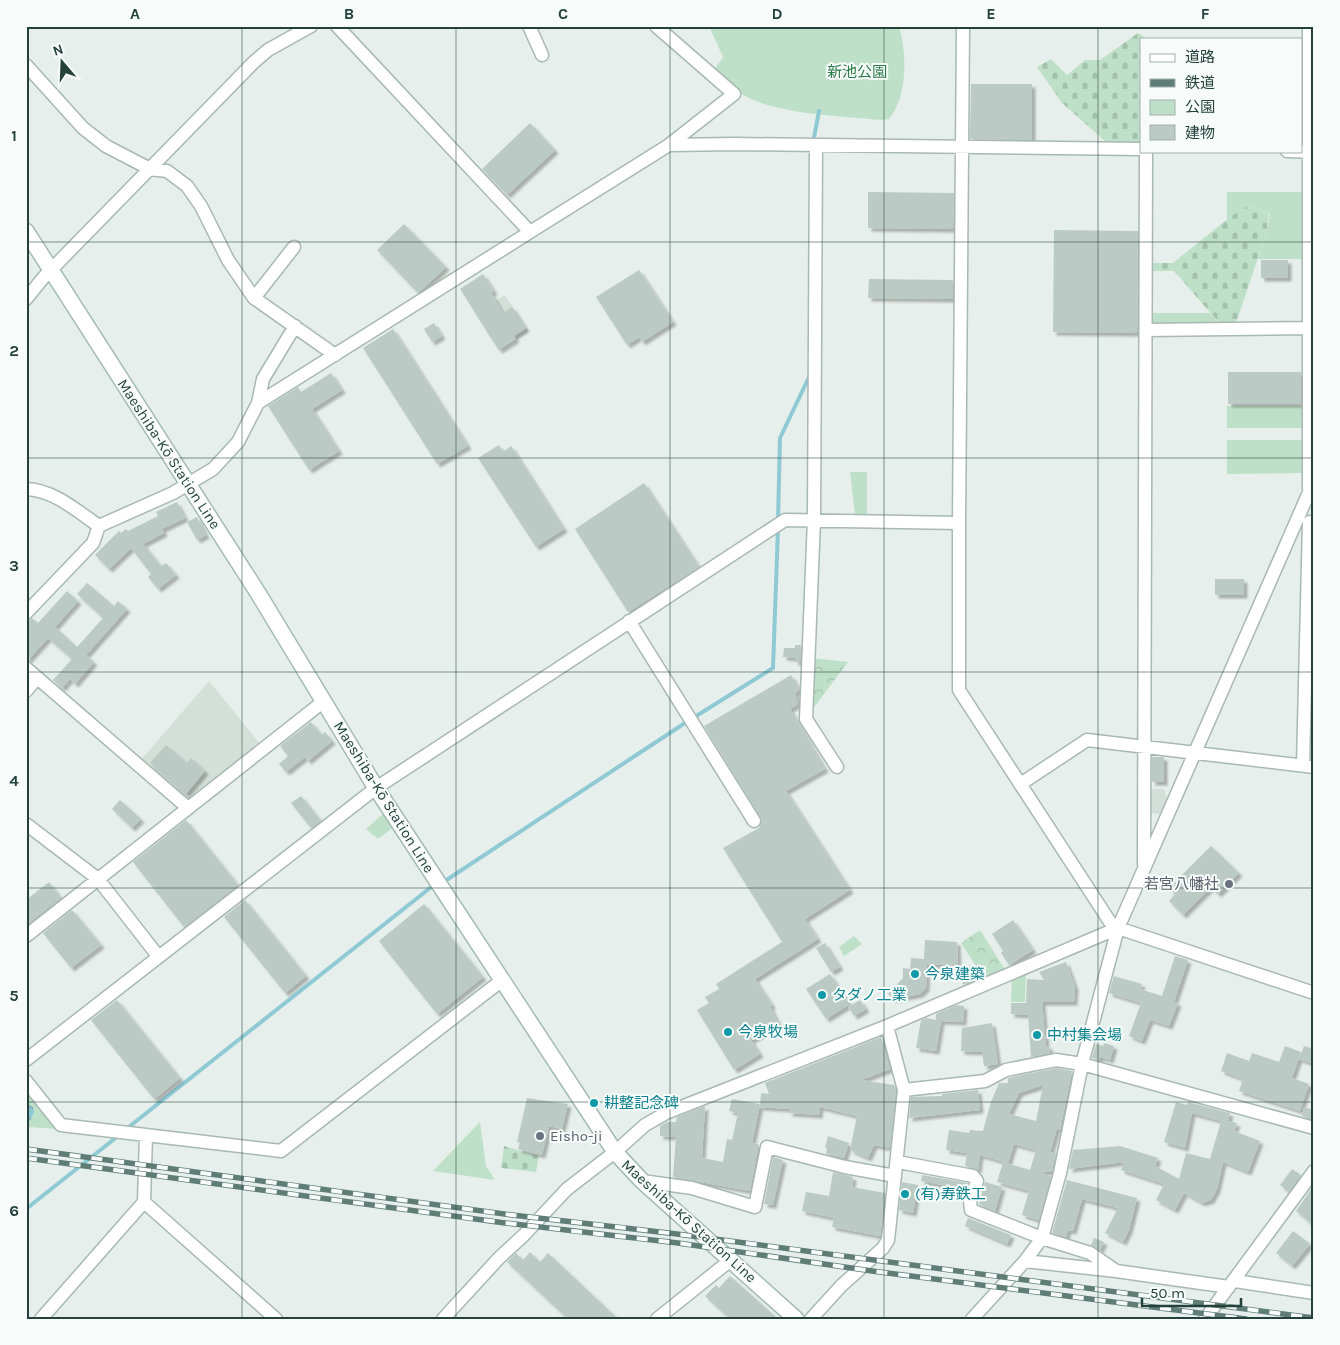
<svg xmlns="http://www.w3.org/2000/svg" width="1340" height="1345" font-family="Karla,'Noto Sans JP',sans-serif">
	<defs>
		<pattern id="forest-crowns" width="20" height="18" patternUnits="userSpaceOnUse" patternTransform="scale(1.25)"><rect width="20" height="18" fill="#bfe0c8"/><path d="M2 6a3 3 0 1 1 6 0M12 15a3 3 0 1 1 6 0" fill="none" stroke="#a4c1ad"/></pattern>
		<pattern id="cemetery-stones" width="16" height="16" patternUnits="userSpaceOnUse" patternTransform="scale(1.25)"><rect width="16" height="16" fill="#bfe0c8"/><path d="M2 7V4a2 2 0 0 1 4 0v3zM10 15v-3a2 2 0 0 1 4 0v3z" fill="#a4c1ad"/></pattern>
		<pattern id="water-waves" width="16" height="10" patternUnits="userSpaceOnUse" patternTransform="scale(1.25)"><rect width="16" height="10" fill="#8ec9d4"/><path d="M0 5q4-4 8 0t8 0" fill="none" stroke="#74a5ad"/></pattern>
		<filter id="shadow"><feDropShadow dx="3.5" dy="3.5" stdDeviation="1" flood-color="#0004"/></filter>
	</defs>
	<rect width="100%" height="100%" fill="#e6efeb"/>
	<path fill="#d4dfda" d="M505,295L529,332L499,351L475,314Z
		M209,681L261,745L188,802L140,761Z
		M1149,789H1164L1167,798L1161,814L1149,813Z"/>
	<path fill="#bfe0c8" d="M709,26H899C907,52 908,97 889,119L883,120C842,116 774,115 740,93C730,87 722,78 714,70L723,57Z
		M1227,192H1305V259H1258L1266,234L1270,214L1250,205L1227,219Z
		M1150,313H1210L1221,326H1150Z
		M1227,406H1305V428H1227Z
		M1227,440H1305V473L1227,474Z
		M850,472H867V515L855,514Z
		M385,812L394,827L378,839L366,829Z
		M1026,970L1025,1002H1011L1012,976Z
		M26,1087L56,1124L55,1129L30,1127L26,1129Z
		M480,1122L486,1166L495,1180L433,1171Z"/>
	<path fill="url(#forest-crowns)" d="M811,658L848,662L809,714Z
		M980,930L1006,971L985,980L961,943Z
		M854,936L862,944L844,956L839,947Z"/>
	<path fill="url(#cemetery-stones)" d="M1138,33L1147,39H1141V142H1106L1062,103L1037,67L1051,59L1067,75L1085,60H1100Z
		M1250,205L1269,214L1266,234L1235,326H1222L1174,271H1150V263H1173L1230,217Z
		M504,1146L539,1156L536,1172L501,1168Z"/>
	<path fill="url(#water-waves)" d="M26,1104L33,1107L34,1112L30,1121H26Z"/>
	<g fill="none" stroke-linecap="round" stroke-linejoin="round">
		<path stroke="#8ec9d4" stroke-width="4" d="M813,143L819,111
			M778,521L780,438L810,375
			M445,881L685,723L773,668L778,528
			M125,1130L435,884
			M26,1209L118,1136"/>
	</g>
	<path fill="#bbcac4" fill-rule="evenodd" filter="url(#shadow)" d="M971,84H1032V140L970,139Z
		M530,123L555,150L507,195L482,169Z
		M868,192L954,193L953,229L868,228Z
		M404,224L446,267L418,293L377,250Z
		M1054,230L1138,231L1137,333L1053,332Z
		M1261,260H1288V278H1261Z
		M639,270L673,322L642,342L639,337L627,345L596,297Z
		M483,274L494,291L491,293L503,313L512,307L526,328L514,336L516,339L499,350L460,289Z
		M869,279L953,280V299L868,298Z
		M434,323L442,336L432,342L424,329Z
		M393,329L468,446L437,464L363,348Z
		M1228,372H1301V404H1228Z
		M331,373L342,390L312,409L339,451L309,470L268,406L298,387L301,392Z
		M499,445L503,452L511,446L564,529L536,547L478,458Z
		M644,483L699,567L628,612L575,529Z
		M177,502L185,518L162,529L164,533L143,544L161,566L166,563L176,575L158,589L148,577L151,574L131,548L109,569L95,555L119,531L121,533L126,529L128,531L158,516L156,512Z
		M197,517L206,535L197,540L187,522Z
		M1215,579H1244V595H1215Z
		M87,583L114,606L118,601L127,609L86,655L94,662L75,684L70,679L62,688L53,680L72,659L48,638L28,660H26V623L32,618L38,623L67,591L78,601L55,627L77,647L103,618L77,594Z
		M795,645H801L800,662H795V658L783,657L784,648H795Z
		M791,675L799,690L795,693L798,704L790,709L825,769L786,791L850,890L805,919L818,939L755,979L772,1005L770,1006L779,1025L751,1040L760,1054L734,1070L697,1010L709,1003L705,997L719,989L716,984L782,942L723,848L759,828L762,820L704,726Z
		M311,722L322,735L325,732L332,741L308,761L305,757L286,772L279,764L288,756L280,746Z
		M166,745L187,763L191,758L205,771L186,794L150,763Z
		M1152,757H1164V782H1152Z
		M301,796L321,821L311,828L291,803Z
		M120,800L141,819L132,828L112,809Z
		M186,820L238,885L184,927L133,862Z
		M1211,846L1239,873L1218,894L1211,887L1183,915L1169,901L1175,894L1169,888Z
		M49,882L61,898L26,925V900Z
		M245,900L306,976L285,993L224,917Z
		M424,904L483,977L437,1014L379,941Z
		M72,910L101,945L71,968L43,933Z
		M1013,920L1033,950L1009,965L1001,953L1003,951L992,934Z
		M925,940L957,942L958,966L927,964L926,988L920,994L894,999L888,994L903,978V968L910,969L911,958L924,959Z
		M825,943L840,967L831,972L816,948Z
		M1175,956L1188,960L1174,1002L1178,1003L1169,1026L1150,1020L1142,1041L1129,1036L1141,1003L1109,993L1114,976L1142,984L1140,989L1162,996Z
		M1066,962L1075,987L1074,1002H1042L1046,1046H1049L1050,1053L1031,1057L1028,1015L1011,1014V1003H1026L1027,979L1044,980L1039,972Z
		M972,965L975,980L963,985L960,968Z
		M830,974L850,1004L826,1019L806,989Z
		M117,1000L180,1078L154,1099L91,1020Z
		M860,1000L866,1009L854,1016L848,1007Z
		M956,1005L964,1006L963,1022L941,1021L936,1051L916,1048L921,1020L926,1018L936,1020V1014Z
		M992,1023L998,1064L984,1066L982,1052L961,1051L962,1028Z
		M881,1037L890,1069L861,1080L894,1085L896,1091L890,1148L874,1145L868,1158L850,1150L857,1116L820,1107L819,1115L789,1113L790,1109L760,1107L761,1093L769,1094L765,1083Z
		M1104,1043L1114,1046L1110,1060L1100,1057L1099,1060L1092,1058L1096,1044L1103,1046Z
		M1285,1046L1301,1052L1292,1078L1309,1084L1300,1111L1239,1091L1243,1079L1221,1071L1227,1053L1249,1061L1252,1053L1279,1062Z
		M1304,1046L1314,1049V1064L1299,1059Z
		M1056,1068L1072,1071L1060,1130L1057,1128L1050,1153L1056,1152L1052,1171L1040,1173L1051,1176L1039,1220L1022,1215L1029,1191L997,1182L1003,1162L1030,1170L1036,1150L1014,1144L1008,1163L980,1155L978,1170L965,1166L967,1153L946,1150L949,1130L969,1133L970,1130L983,1131L991,1102L999,1083H1008V1078L1012,1077ZM1043,1085L1036,1121L1009,1114L1019,1093Z
		M978,1090L980,1110L909,1118L911,1097L942,1096V1094Z
		M527,1098L568,1104L562,1129L549,1126L542,1155L518,1149L520,1143L517,1142Z
		M732,1099L760,1104L752,1143L758,1144V1148L750,1191L673,1177L676,1137L660,1136V1126L667,1122H676L677,1117L705,1106L702,1158L723,1162L727,1139L732,1140L738,1113L729,1111Z
		M1176,1102L1187,1105L1188,1102L1230,1113L1228,1121L1237,1123L1234,1131L1260,1141L1248,1172L1223,1162L1217,1189L1211,1200L1202,1203L1184,1193L1175,1210L1156,1200L1164,1184L1121,1170L1124,1162L1069,1169L1073,1150L1120,1146L1158,1158L1155,1166L1179,1179L1186,1153L1210,1159L1221,1121L1192,1113L1185,1148L1164,1142Z
		M1304,1107L1314,1110V1120L1302,1116Z
		M828,1136L849,1143L844,1158L826,1154L827,1148H825Z
		M773,1157L783,1160L773,1205L764,1204Z
		M1292,1169L1301,1175L1289,1192L1280,1185Z
		M833,1172L853,1177L852,1187L885,1193L880,1236L832,1227L834,1218L802,1211L806,1192L829,1196Z
		M922,1175L968,1183L963,1196L956,1195L958,1188L921,1181Z
		M1067,1180L1137,1198L1129,1230L1123,1242L1105,1233L1118,1208L1082,1199L1073,1231L1068,1230L1066,1237L1052,1233Z
		M902,1182L918,1185L913,1213L899,1210Z
		M985,1182L1002,1187L995,1211L979,1204Z
		M1314,1185V1226L1296,1211Z
		M968,1218L1011,1235L1007,1244L965,1226Z
		M1293,1231L1310,1244L1292,1266L1276,1253Z
		M1094,1238L1104,1242L1100,1250L1091,1245Z
		M530,1252L540,1262L548,1253L618,1319H568L507,1262L516,1253L523,1260Z
		M730,1276L778,1319H730L705,1296L716,1285L719,1288Z"/>
	<g fill="none" stroke-linecap="round" stroke-linejoin="round">
		<defs>
			<path id="minor" d="M337,26L530,232L669,145L733,144L1141,149
				M529,26L542,55
				M656,26L734,94L669,145
				M963,26L959,523V690L1110,922L1118,928L1314,993
				M1309,26V489
				M26,65L83,128L106,146L150,169L167,171L187,186L201,206L228,260L254,298L335,355
				M816,145L814,519L806,719L837,767
				M1287,151L1314,152
				M254,298L294,247
				M26,299L44,277L254,62L268,50L311,26
				M1146,330L1309,328
				M258,403L530,232
				M26,489C54,490 77,511 99,526
				M26,613L93,543L99,526L173,493L213,469L238,442L258,403L263,379L295,326
				M629,621L754,821
				M26,668L188,808
				M26,691L37,678
				M1303,765L1309,522
				M1022,783L1087,740L1314,767
				M26,824L98,879L158,956
				M1144,864L1146,151
				M26,936L324,701
				M26,1060L376,788L785,520L959,523
				M26,1081L61,1125L281,1151L501,981
				M904,1090L985,1081L1006,1070L1056,1060L1082,1064L1314,1128
				M898,1162L973,1176L977,1181L970,1201L971,1210L1042,1238L1090,1253L1116,1271
				M642,1181L692,1188L755,1207L767,1147L845,1167L895,1176
				M144,1202L276,1319
				M1025,1261L1116,1271L1229,1287
				M1235,1281L1314,1293
				M41,1319L144,1202L146,1135
				M443,1319L499,1258L524,1235L567,1189L615,1152L645,1125L666,1113L887,1026L1118,928
				M657,1319L732,1259
				M811,1319L841,1286L883,1248L888,1240L904,1090L887,1026
				M972,1319L1025,1261L1042,1238L1060,1173L1082,1064L1118,928L1314,481
				M1205,1319L1314,1171"/>
			<path id="secondary" d="M26,231L258,593L376,788L615,1152L642,1181L796,1319"/>
		</defs>
		<use href="#minor" stroke="#a8b8b2" stroke-width="15"/>
		<use href="#secondary" stroke="#a4bbb3" stroke-width="18"/>
		<use href="#minor" stroke="#fff" stroke-width="12"/>
		<use href="#secondary" stroke="#fff" stroke-width="15"/>
		<defs>
			<path id="rail" d="M26,1149L512,1215L677,1234L1314,1318
				M26,1158L505,1223L678,1243L872,1271L1246,1319"/>
		</defs>
		<use href="#rail" stroke="#5f7d75" stroke-width="5.5"/>
		<use href="#rail" stroke="#f7fbf9" stroke-width="4" stroke-dasharray="11" stroke-linecap="butt"/>
	</g>
	<path fill="none" stroke="#24423a" stroke-width="1" stroke-opacity="0.55" d="M242,26V1319M456,26V1319M670,26V1319M884,26V1319M1098,26V1319M26,242H1314M26,458H1314M26,672H1314M26,888H1314M26,1102H1314"/>
	<g fill="#6b7280" stroke="#f7fbf9" stroke-width="2">
		<circle cx="1229" cy="884" r="5"/>
		<circle cx="540" cy="1136" r="5"/>
	</g>
	<g fill="#0f9aa8" stroke="#f7fbf9" stroke-width="2">
		<circle cx="915" cy="974" r="5"/>
		<circle cx="822" cy="995" r="5"/>
		<circle cx="728" cy="1032" r="5"/>
		<circle cx="1037" cy="1035" r="5"/>
		<circle cx="594" cy="1103" r="5"/>
		<circle cx="905" cy="1194" r="5"/>
	</g>
	<g text-anchor="middle" stroke-width="4" stroke-linejoin="round" paint-order="stroke">
		<g font-size="15" fill="#2d7a4b" stroke="#f7fbf9">
			<text x="857" y="77">新池公園</text>
		</g>
		<g font-size="15" fill="#24423a" stroke="#f7fbf9">
			<text transform="translate(169 454) rotate(57)" y="5">Maeshiba-Kō Station Line</text>
			<text transform="translate(384 797) rotate(58)" y="5">Maeshiba-Kō Station Line</text>
			<text transform="translate(689 1221) rotate(42)" y="5">Maeshiba-Kō Station Line</text>
		</g>
		<g font-size="15" fill="#5b616d" stroke="#f7fbf9" text-anchor="end">
			<text x="1219" y="889">若宮八幡社</text>
			<text x="550" y="1141" text-anchor="start">Eisho-ji</text>
		</g>
		<g font-size="15" fill="#0d838f" stroke="#f7fbf9" text-anchor="start">
			<text x="925" y="979">今泉建築</text>
			<text x="832" y="1000">タダノ工業</text>
			<text x="738" y="1037">今泉牧場</text>
			<text x="1047" y="1040">中村集会場</text>
			<text x="604" y="1108">耕整記念碑</text>
			<text x="915" y="1199">(有)寿鉄工</text>
		</g>
	</g>
	<rect width="1340" height="1345" fill="none" stroke="#f7fbf9" stroke-width="55"/>
	<rect x="1140" y="38" width="162" height="115" fill="#f7fbf9" stroke="#a3b1ad"/>
	<rect x="1150" y="54" width="25" height="8" fill="#ffffff" stroke="#a3b1ad"/>
	<text x="1185" y="62" font-size="15" fill="#24423a">道路</text>
	<rect x="1150" y="79" width="25" height="8" fill="#5f7d75" stroke="#a3b1ad"/>
	<text x="1185" y="88" font-size="15" fill="#24423a">鉄道</text>
	<rect x="1150" y="100" width="25" height="15" fill="#bfe0c8" stroke="#a3b1ad"/>
	<text x="1185" y="112" font-size="15" fill="#24423a">公園</text>
	<rect x="1150" y="125" width="25" height="15" fill="#bbcac4" stroke="#a3b1ad"/>
	<text x="1185" y="138" font-size="15" fill="#24423a">建物</text>
	<g transform="translate(62 62) rotate(341)" stroke="#f7fbf9" stroke-width="4" paint-order="stroke">
	<path d="M0-4L9 19L0 12L-9 19Z" fill="#24423a"/>
	<text y="-8" font-size="14" font-weight="bold" text-anchor="middle" fill="#24423a">N</text>
	</g>
	<path d="M1142 1298v8h99v-8" fill="none" stroke="#24423a" stroke-width="2.5"/>
	<text x="1150" y="1298" font-size="15" fill="#24423a" stroke="#f7fbf9" stroke-width="4" paint-order="stroke">50 m</text>
	<rect x="28" y="28" width="1284" height="1290" fill="none" stroke="#24423a" stroke-width="2"/>
	<g font-size="16" text-anchor="middle" font-weight="bold" fill="#24423a">
		<text x="135" y="19">A</text>
		<text x="349" y="19">B</text>
		<text x="563" y="19">C</text>
		<text x="777" y="19">D</text>
		<text x="991" y="19">E</text>
		<text x="1205" y="19">F</text>
		<text x="14" y="141">1</text>
		<text x="14" y="356">2</text>
		<text x="14" y="571">3</text>
		<text x="14" y="786">4</text>
		<text x="14" y="1001">5</text>
		<text x="14" y="1216">6</text>
	</g>
</svg>
